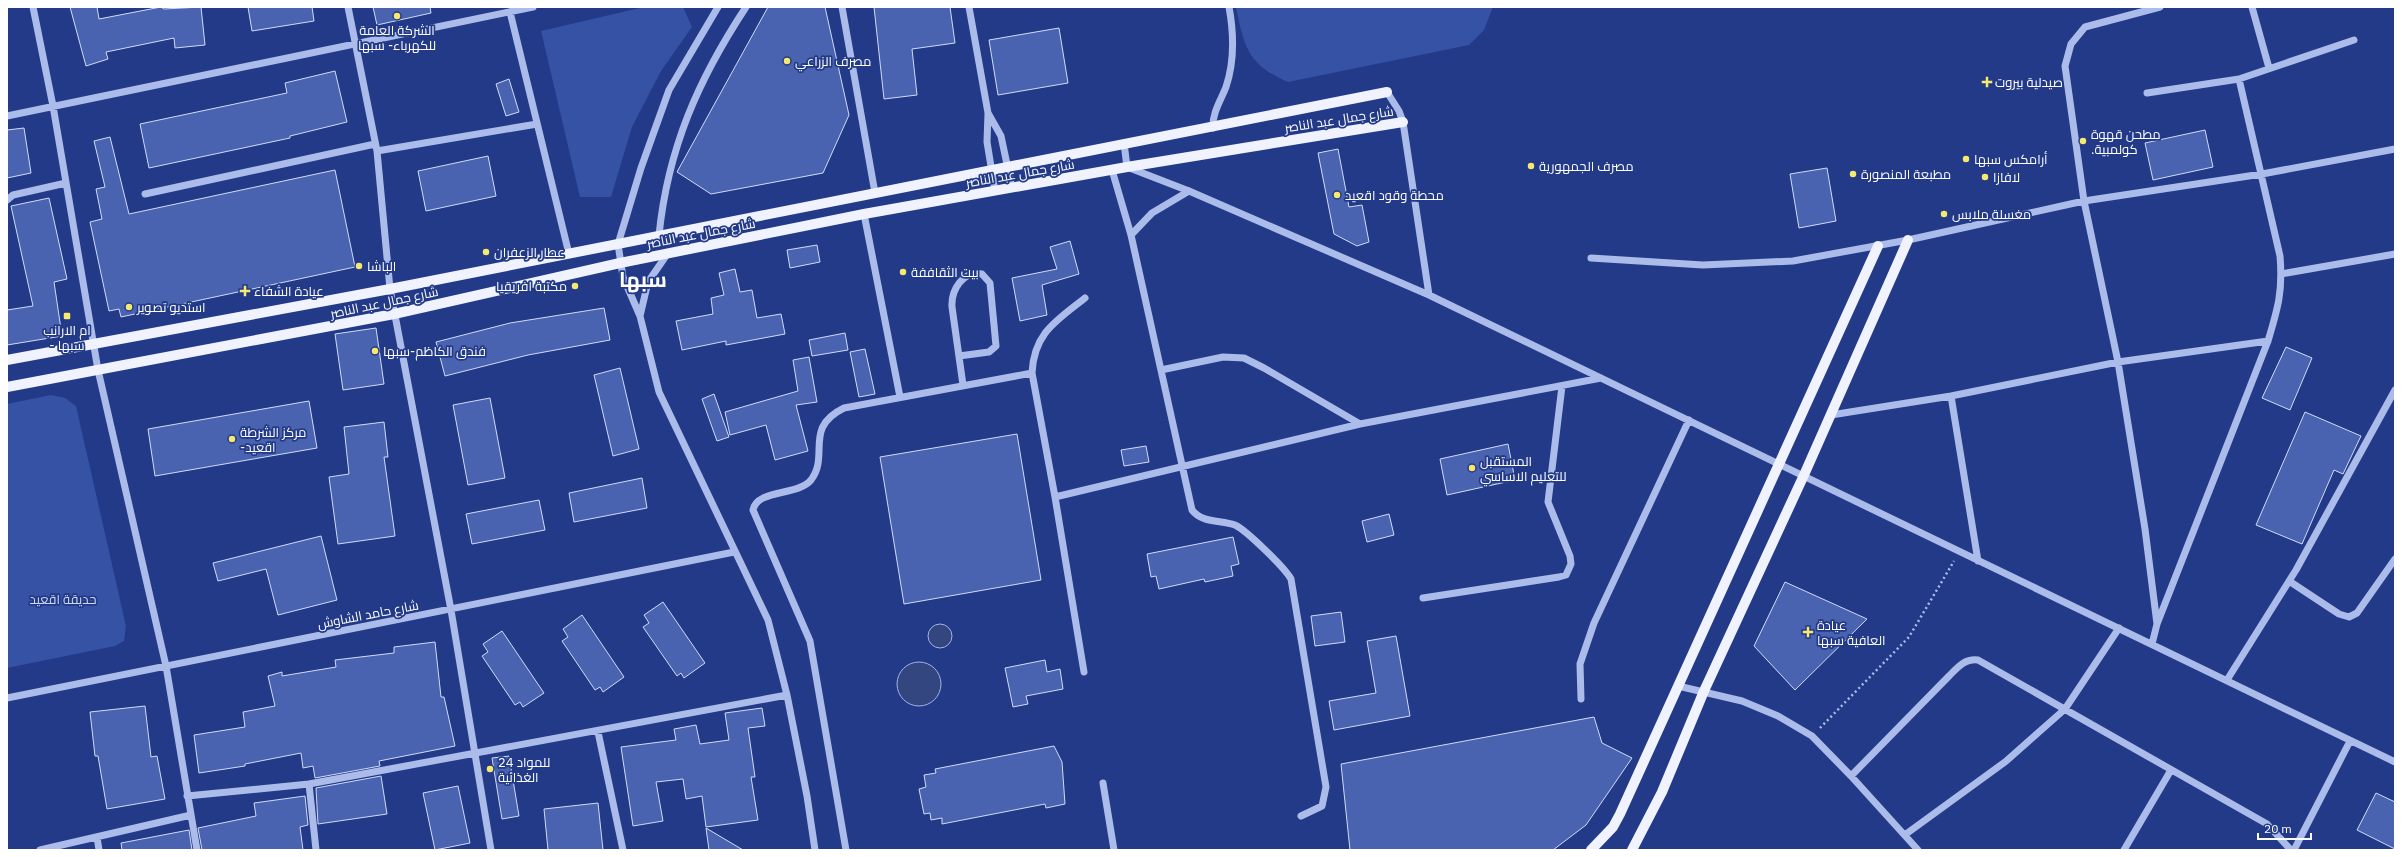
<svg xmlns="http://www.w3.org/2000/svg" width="2402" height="857" font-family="'IBM Plex Sans',Cairo,sans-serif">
	<rect width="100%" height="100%" fill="#223a88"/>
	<path fill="#3552a5" d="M644,7H683L692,27L661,71L632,127L611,197H580L541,31Z
		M1236,7H1493L1484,30L1469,45L1288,82C1248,65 1244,47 1236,7Z
		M51,395L65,398L76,406L126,626L124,641L115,646L7,668V404Z"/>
	<path fill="#344680" stroke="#a0b4eb" d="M928 636a12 12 0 1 1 24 0a12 12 0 1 1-24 0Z
		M897 684a22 22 0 1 1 44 0a22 22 0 1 1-44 0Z"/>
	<path fill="#4a63b0" stroke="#d1dbf7" d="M70,7H97L99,19L161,7L164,9L201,7L205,45L175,48L174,38L106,52L108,59L86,66Z
		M248,7H312L314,21L252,31Z
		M373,7H430L431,13L377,25Z
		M768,7H825L849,115L823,173L711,194L677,172Z
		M874,7H950L955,43L912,49L917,95L884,99Z
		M1059,28L1068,83L998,95L989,40Z
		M335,71L347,122L290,136V138L149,168L140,124L287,93L285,83Z
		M509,79L519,112L506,116L496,84Z
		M24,128L31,173L7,178V130Z
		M2205,130L2213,167L2153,180L2145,143Z
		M110,137L129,214L335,170L355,267L121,317L119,309L109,311L90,222L102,219L96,189L105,187L94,141Z
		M1338,149L1349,207L1362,205L1369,242L1357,246L1334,234L1318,153Z
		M488,156L496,196L426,211L418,171Z
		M1827,168L1836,221L1799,228L1790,174Z
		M49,198L67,279L54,282L62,336L7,345V310L33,306L11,206Z
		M1070,241L1079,274L1042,285L1047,315L1020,321L1012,278L1057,269L1050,247Z
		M817,245L820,262L790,268L787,250Z
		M735,269L740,292L752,290L757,318L781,314L785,334L726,345V341L682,350L676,321L713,314L711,298L724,295L719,273Z
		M604,308L610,340L528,355L445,376L436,342L510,323Z
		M376,328L384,384L343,390L335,334Z
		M845,333L848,350L812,356L809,340Z
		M2286,347L2312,358L2290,410L2262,398Z
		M865,349L875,394L859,397L850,352Z
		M809,357L817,402L796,405L808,451L775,460L766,425L730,435L725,412L798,391L793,360Z
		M620,368L639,449L613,456L594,375Z
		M714,394L729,437L717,441L702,399Z
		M490,398L505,478L468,485L453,405Z
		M309,401L317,448L155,476L148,429Z
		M2305,412L2361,436L2343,474L2334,470L2302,544L2256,525Z
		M384,422L388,457H384L395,536L338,544L329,477L349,474L344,427Z
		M1017,434L1041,580L904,604L880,457Z
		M1508,444L1515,480L1447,495L1440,459Z
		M1146,446L1149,462L1124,466L1121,450Z
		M642,478L647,508L574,522L569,493Z
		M539,500L545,530L472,544L466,514Z
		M1389,514L1394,535L1367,542L1362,521Z
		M321,536L337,600L278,615L266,569L218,581L213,563Z
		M1233,537L1239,564L1231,566L1233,576L1205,582L1204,579L1159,589L1156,576L1151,577L1147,554Z
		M1785,582L1867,619L1795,690L1754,646Z
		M663,602L705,663L684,678L681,673L677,676L643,627L649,623L644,615Z
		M1341,612L1345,642L1315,646L1311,616Z
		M582,615L624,677L603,692L600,687L595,690L562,641L568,637L563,629Z
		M502,631L544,693L523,707L520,702L515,705L482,656L488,652L483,644Z
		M1396,636L1410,716L1334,730L1329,701L1376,693L1367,641Z
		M435,642L441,697H444L455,746L379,761L380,766L315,778L313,766L303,768L301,753L245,764V766L199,773L194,735L245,727L243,712L275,706L268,676L282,672V676L336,667L335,660L394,653V647Z
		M1045,660L1047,672L1060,669L1063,689L1026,696L1028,704L1013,707L1005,668Z
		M145,706L151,757L157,756L165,799L107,809L98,756H95L90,712Z
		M762,708L765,726L748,728L755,777H751L758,820L706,827L702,796L686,799L683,779L656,782L663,821L633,826L621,747L676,740L674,729L696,725L700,744L729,740L725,713Z
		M1594,717L1602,743L1632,758L1586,825L1553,850H1350L1341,764Z
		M1054,746L1062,762L1065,804L1046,808L1045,804L942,824V818L931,820L930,813L924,814L919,789L926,787L924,775L936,773L935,769Z
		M509,756L519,816L502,819L492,758Z
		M381,776L387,814L318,824L316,788Z
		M458,786L470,843L435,850L423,793Z
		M2376,793L2395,802V849L2357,830Z
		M305,796L308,825L300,827L303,850H202L198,828L256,816L254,803Z
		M598,803L603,850H548L544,809Z
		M706,828L743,850H709Z
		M189,830L192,850H122L121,843Z"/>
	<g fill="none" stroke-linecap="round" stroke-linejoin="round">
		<path stroke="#acbcea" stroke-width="2.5" stroke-dasharray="2 3" stroke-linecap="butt" d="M1820,728L1909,637L1954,561"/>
		<path stroke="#acbcea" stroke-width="7" d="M33,7L53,106L98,370L166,666L197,850
			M348,7L377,151L390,289L451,610L491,850
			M718,7L669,90L641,168L618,244L623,277L640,316L659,392L768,620L787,695L807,796L815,850
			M842,7L875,193
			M969,7L988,113L987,142L995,191
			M2252,7L2269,68
			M510,12L569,254
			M1387,92L1399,111L1403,122L1429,295
			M2147,93L2239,79L2354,40
			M988,113L1001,136L1012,188
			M7,116L533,7
			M1213,128C1212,113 1221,100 1226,87C1235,60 1234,34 1229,7
			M1124,143L1127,167L1189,191L1429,295L2395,762
			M377,151L537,124
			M1112,170L1131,235L1192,510C1202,523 1220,520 1235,525C1246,530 1285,568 1291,579L1326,787L1322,806L1301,816
			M145,194L375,144
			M7,200L13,195L66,183
			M864,214L900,397
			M659,235C668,148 698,80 746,7
			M1131,235L1152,213L1189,191
			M1591,258L1703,265L1793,261L1908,240L2084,201L2262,174L2395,149
			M2281,274L2395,254
			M640,316L648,282L668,253
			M959,356L989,352L996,346L990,283L982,274C963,270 951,290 952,307L963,385
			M1161,370L1223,357L1244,358L1264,368L1360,424L1601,378
			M1032,373C1034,333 1056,321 1085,298
			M1951,396L1978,561
			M1831,415L1951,396L2118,362L2268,341
			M1055,497L1360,424
			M2289,581L2339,614L2349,617L2357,613L2395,559
			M1423,598L1559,577L1566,575L1571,564L1570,556L1548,502L1562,386
			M2157,624L2145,529L2118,362L2084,201L2065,66L2071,44L2085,27L2160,7
			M2152,644L2157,624L2268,341C2278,308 2283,291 2280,256L2239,79
			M2227,680L2296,570L2395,390
			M1678,686L1742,701L1778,716L1812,736L1851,776L1918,850
			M7,698L734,552
			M1581,699L1580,664L1594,623L1689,420
			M598,732L623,850
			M1851,776L1949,676C1958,667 1965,658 1978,660L2267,824L2291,850
			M1103,783L1114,850
			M309,784L316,850
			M187,796L309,784L787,695
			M1906,834L2005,762L2065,709L2119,628
			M97,837L99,850
			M40,850L191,815
			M846,850L810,641L753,510C757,489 798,496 811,480C830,455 803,428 844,408L1032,373L1055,497L1084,672
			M2124,850L2171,770
			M2294,850L2350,741"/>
		<path stroke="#f0f3fe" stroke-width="10" d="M7,360L390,289L1387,92
			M7,387L394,314L620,263L864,214L1127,167L1403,122
			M1591,850L1613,827L1620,814L1878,246
			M1632,850L1662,792L1704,691L1804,475L1908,240"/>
	</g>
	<g fill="#f6e96e" stroke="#223a88" stroke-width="1.5">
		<circle cx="397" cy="16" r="4"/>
		<circle cx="787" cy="61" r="4"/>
		<path d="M1985 76h4v4h4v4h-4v4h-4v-4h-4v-4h4z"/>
		<circle cx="2083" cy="141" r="4"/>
		<circle cx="1966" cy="159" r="4"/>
		<circle cx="1531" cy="166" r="4"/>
		<circle cx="1853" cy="174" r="4"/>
		<circle cx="1985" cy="177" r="4"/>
		<circle cx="1337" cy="195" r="4"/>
		<circle cx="1944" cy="214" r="4"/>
		<circle cx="486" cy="252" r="4"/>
		<circle cx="359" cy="266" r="4"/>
		<circle cx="903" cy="272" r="4"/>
		<circle cx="575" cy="286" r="4"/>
		<path d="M243 285h4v4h4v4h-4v4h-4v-4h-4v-4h4z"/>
		<circle cx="129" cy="307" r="4"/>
		<rect x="63" y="312" width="8" height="8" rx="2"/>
		<circle cx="375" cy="351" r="4"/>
		<circle cx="232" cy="439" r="4"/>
		<circle cx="1472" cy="468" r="4"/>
		<path d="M1806 626h4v4h4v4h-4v4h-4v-4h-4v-4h4z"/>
		<circle cx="490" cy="769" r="4"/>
	</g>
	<g text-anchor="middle" stroke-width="3.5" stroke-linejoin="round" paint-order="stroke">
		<g font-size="13" fill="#fff" stroke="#223a88" text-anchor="start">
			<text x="397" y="35" text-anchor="middle">الشركة العامة<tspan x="397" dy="15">للكهرباء- سبها</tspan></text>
			<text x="795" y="66">مصرف الزراعي</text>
			<text x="1995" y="87">صيدلية بيروت</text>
			<text x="2091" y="139">مطحن قهوة<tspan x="2091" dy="15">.كولمبية</tspan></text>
			<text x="1974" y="164">أرامكس سبها</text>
			<text x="1539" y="171">مصرف الجمهورية</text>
			<text x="1861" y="179">مطبعة المنصورة</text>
			<text x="1993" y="182">لافازا</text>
			<text x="1345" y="200">محطة وقود اقعيد</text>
			<text x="1952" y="219">مغسلة ملابس</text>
			<text x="494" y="257">عطار الزعفران</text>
			<text x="367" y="271">الباشا</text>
			<text x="911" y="277">بيت الثقاففة</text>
			<text x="567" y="291" text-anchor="end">مكتبة افريقيا</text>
			<text x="254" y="296">عيادة الشفاء</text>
			<text x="137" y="312">استديو تصوير</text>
			<text x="67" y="335" text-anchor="middle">ام الارانب<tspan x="67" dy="15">- سبها</tspan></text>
			<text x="383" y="356">فندق الكاظم-سبها</text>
			<text x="240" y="437">مركز الشرطة<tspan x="240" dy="15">-اقعيد</tspan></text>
			<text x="1480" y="466">المستقبل<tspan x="1480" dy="15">للتعليم الاساسي</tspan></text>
			<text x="1817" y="630">عيادة<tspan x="1817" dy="15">العافية سبها</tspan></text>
			<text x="498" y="767">24 للمواد<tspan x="498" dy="15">الغذائية</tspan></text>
		</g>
		<g font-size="13" fill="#fff" stroke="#223a88">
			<text transform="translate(1339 119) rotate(-9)" y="5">شارع جمال عبد الناصر</text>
			<text transform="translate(1020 173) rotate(-10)" y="5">شارع جمال عبد الناصر</text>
			<text transform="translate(701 233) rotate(-11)" y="5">شارع جمال عبد الناصر</text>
			<text transform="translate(384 302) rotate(-12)" y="5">شارع جمال عبد الناصر</text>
			<text transform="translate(368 614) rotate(-11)" y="5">شارع حامد الشاوش</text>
		</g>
		<g font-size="13" fill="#d1dbf7" stroke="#223a88">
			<text x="63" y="604">حديقة اقعيد</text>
		</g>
		<g font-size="21" font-weight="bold" fill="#fff" stroke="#223a88">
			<text x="643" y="287">سبها</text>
		</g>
	</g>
	<rect width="2402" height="857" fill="none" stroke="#ffffff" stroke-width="16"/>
	<path d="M2258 833v6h53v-6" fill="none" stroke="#ffffff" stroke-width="2"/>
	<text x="2264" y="833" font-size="12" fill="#ffffff" stroke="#223a88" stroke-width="3" paint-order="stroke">20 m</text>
</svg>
